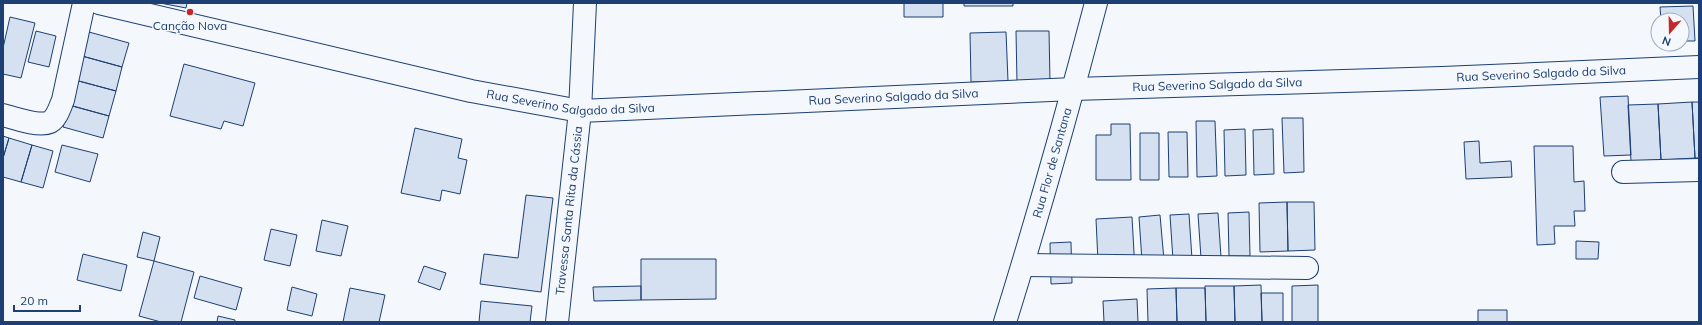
<svg xmlns="http://www.w3.org/2000/svg" width="1702" height="325" font-family="Mulish,sans-serif">
	<rect width="100%" height="100%" fill="#f4f7fb"/>
	<path fill="#d5e0f0" stroke="#1d3f73" d="M160,3H187L186,8Z
		M904,3H943V17H904Z
		M964,3H1013V6H964Z
		M1693,6L1695,41H1682V20H1661L1660,7Z
		M10,17L35,23L21,78L3,74V48Z
		M36,31L56,36L49,67L28,62Z
		M1016,31H1049L1050,82L1017,83Z
		M89,32L129,43L122,67L82,56Z
		M1006,32L1008,81L971,82L970,33Z
		M82,56L122,67L116,91L75,80Z
		M184,64L255,83L243,126L224,121L221,129L170,116Z
		M75,80L116,91L109,116L69,105Z
		M1628,96L1631,155L1604,156L1600,97Z
		M1692,102H1699V158H1695Z
		M1692,102L1695,158L1661,160L1658,104Z
		M1658,104L1661,160L1631,161L1628,105Z
		M69,105L109,116L103,138L63,127Z
		M1282,118H1303L1304,172L1284,173Z
		M1196,121H1215L1217,176L1197,177Z
		M1111,124H1130L1131,180H1096V135H1111Z
		M415,128L462,139L458,158L467,160L460,194L442,190L440,201L401,193Z
		M1245,129L1246,175L1225,176L1224,130Z
		M1273,129L1274,174L1254,175L1253,130Z
		M1168,132H1187L1188,177H1169Z
		M1140,133H1159V180H1140Z
		M3,136L9,138L3,158Z
		M9,138L32,145L21,182L3,177V158Z
		M1479,141L1480,163L1511,161L1512,177L1466,179L1464,142Z
		M32,145L53,151L43,188L21,182Z
		M62,145L98,154L90,182L55,172Z
		M1534,146H1573L1574,182L1584,181L1585,211H1574L1575,226H1554L1555,244L1537,245Z
		M526,195L553,198L541,292L480,284L484,254L518,258Z
		M1287,202H1314L1315,250L1288,251Z
		M1287,202L1288,251L1260,252L1259,203Z
		M1249,212L1250,256H1229L1228,213Z
		M1218,213L1221,257L1201,258L1198,214Z
		M1189,214L1192,259L1173,260L1170,215Z
		M1160,215L1164,260L1142,261L1139,217Z
		M1132,217L1135,270L1098,262L1096,219Z
		M322,220L348,226L341,256L316,251Z
		M271,229L297,235L290,266L264,260Z
		M143,232L160,237L154,261L137,257Z
		M1576,241L1599,242L1598,259H1576Z
		M1071,242L1072,283L1051,284L1050,243Z
		M83,254L127,265L121,291L77,280Z
		M641,259H716V299L641,300Z
		M154,261L194,272L181,322H161L139,316Z
		M424,266L446,273L440,290L418,282Z
		M200,276L242,288L236,310L194,298Z
		M1261,285L1262,322H1235L1234,286Z
		M1318,285V322H1292V286Z
		M641,286V300L594,301L593,287Z
		M1205,286H1234L1235,322H1206Z
		M292,287L317,294L312,316L287,310Z
		M350,288L385,295L379,322H343Z
		M1176,288L1177,322H1148L1147,289Z
		M1176,288H1205L1206,322H1177Z
		M1261,293H1283V322H1262Z
		M1137,299L1138,322H1104L1103,301Z
		M481,301L532,306L530,322H479Z
		M1478,310H1507V322H1478Z
		M218,316L235,320V322H217Z"/>
	<g fill="none" stroke-linecap="round" stroke-linejoin="round">
		<defs>
			<g id="minor">
				<path id="s1" d="M99,3L471,91L580,111L1074,89L1442,78L1699,67"/>
				<path d="M3,115C14,118 39,127 50,122C57,118 60,107 63,100L84,3"/>
				<path d="M1623,172L1699,170"/>
				<path d="M1023,265L1307,268"/>
				<path id="s2" d="M557,322L580,111L585,3"/>
				<path id="s3" d="M1005,322C1038,216 1068,110 1096,3"/>
			</g>
		</defs>
		<use href="#minor" stroke="#1d3f73" stroke-width="24"/>
		<use href="#minor" stroke="#f4f7fb" stroke-width="22"/>
	</g>
	<circle fill="#c62828" stroke="#f4f7fb" stroke-width="1.5" cx="190" cy="12" r="4"/>
	<g text-anchor="middle" stroke-width="3" stroke-linejoin="round" paint-order="stroke">
		<g font-size="12" fill="#1d3f73" stroke="#f4f7fb">
			<text x="190" y="30">Canção Nova</text>
		</g>
		<g font-size="12" fill="#1d3f73" stroke="#f4f7fb">
			<text dy="4" stroke="none"><textPath href="#s1" startOffset="1455">Rua Severino Salgado da Silva</textPath></text>
			<text dy="4" stroke="none"><textPath href="#s1" startOffset="1131">Rua Severino Salgado da Silva</textPath></text>
			<text dy="4" stroke="none"><textPath href="#s1" startOffset="807">Rua Severino Salgado da Silva</textPath></text>
			<text dy="4" stroke="none"><textPath href="#s1" startOffset="483">Rua Severino Salgado da Silva</textPath></text>
			<text dy="4" stroke="none"><textPath href="#s3" startOffset="166">Rua Flor de Santana</textPath></text>
			<text dy="4" stroke="none"><textPath href="#s2" startOffset="112">Travessa Santa Rita da Cássia</textPath></text>
		</g>
	</g>
	<rect width="1702" height="325" fill="none" stroke="#1d3f73" stroke-width="8"/>
	<g transform="translate(1670 32) rotate(200)"><circle r="19" fill="#f4f7fb" stroke="#9eadc5"/>
	<path d="M0-3L7 15L0 10L-7 15Z" fill="#c62828"/>
	<text y="-6" font-size="11" font-weight="bold" text-anchor="middle" fill="#1d3f73">N</text>
	</g>
	<path d="M14 305v6h66v-6" fill="none" stroke="#1d3f73" stroke-width="2"/>
	<text x="20" y="305" font-size="12" fill="#1d3f73" stroke="#f4f7fb" stroke-width="3" paint-order="stroke">20 m</text>
</svg>
